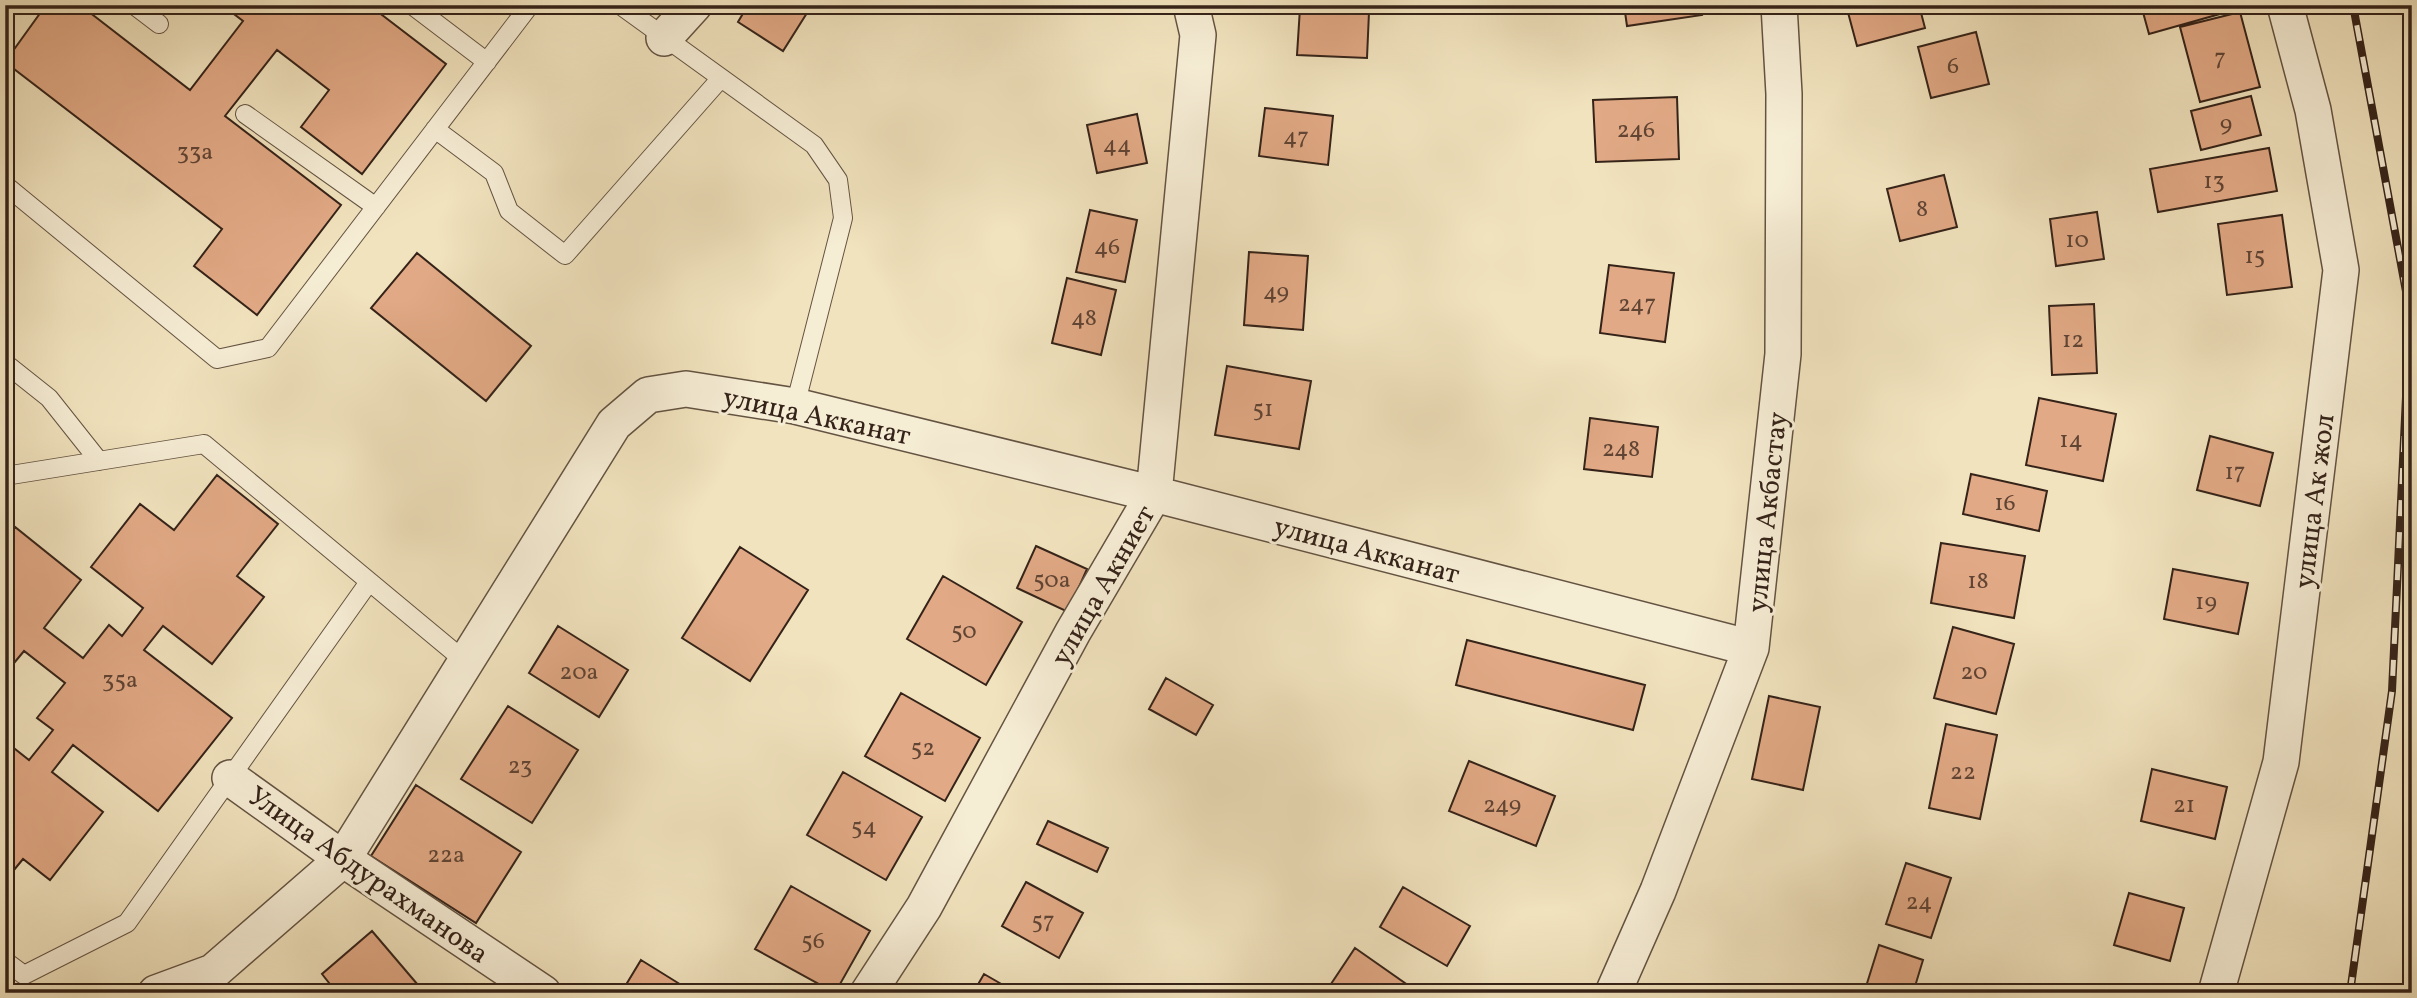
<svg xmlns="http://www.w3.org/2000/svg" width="2417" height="998" font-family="Vollkorn,serif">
	<rect width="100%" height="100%" fill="#f1e3be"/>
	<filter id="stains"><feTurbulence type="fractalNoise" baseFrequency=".00286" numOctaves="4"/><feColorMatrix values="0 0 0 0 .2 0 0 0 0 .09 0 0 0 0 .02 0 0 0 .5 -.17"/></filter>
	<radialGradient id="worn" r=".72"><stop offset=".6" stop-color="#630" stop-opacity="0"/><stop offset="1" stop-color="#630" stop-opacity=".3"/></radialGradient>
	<path fill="#e1a985" stroke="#352319" stroke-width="2" d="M46,5H80L190,90L243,21L222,5H369L446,64L362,174L301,127L329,90L277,50L225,116L341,205L257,315L194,266L222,229L5,62Z
		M748,5H812L783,51L738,22Z
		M1624,5H1700L1702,15L1627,26Z
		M1846,5H1919L1925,28L1857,46Z
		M2141,5H2225L2227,12L2149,34Z
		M1300,8L1369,12L1367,58L1297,55Z
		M2240,12L2260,87L2200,102L2180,27Z
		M1976,32L1989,84L1931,98L1918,47Z
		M2251,96L2261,135L2201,150L2191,111Z
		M1677,97L1679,159L1596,162L1593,100Z
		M1265,108L1333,116L1328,165L1259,156Z
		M1137,114L1147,163L1097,173L1087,125Z
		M2269,148L2277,191L2158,212L2150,169Z
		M1944,175L1957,227L1900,241L1887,189Z
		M1090,210L1137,220L1125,282L1076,272Z
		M2097,212L2104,259L2056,266L2050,219Z
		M2282,215L2292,287L2227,295L2218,224Z
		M1249,252L1308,256L1303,330L1244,325Z
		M417,253L531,346L486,401L371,308Z
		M1609,265L1674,273L1665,342L1600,333Z
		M1067,278L1116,290L1101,355L1052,343Z
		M2094,304L2097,373L2052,375L2049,306Z
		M1227,366L1311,381L1299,449L1215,435Z
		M2039,398L2116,414L2103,481L2026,465Z
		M1590,418L1658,427L1652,477L1584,469Z
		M2210,436L2273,453L2260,506L2197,490Z
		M1971,474L2047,491L2039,531L1963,514Z
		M217,475L278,524L237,576L264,597L212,664L163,626L144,650L232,718L158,811L73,745L52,772L103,812L50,880L23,859L5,881V741L29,760L53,730L37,718L65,683L24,651L5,674V539L15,527L81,580L44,628L83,658L109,625L122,636L143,608L91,567L140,504L174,530Z
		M1941,543L2025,556L2014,618L1931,603Z
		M1036,546L1087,569L1068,612L1017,588Z
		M740,547L808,590L750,681L682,638Z
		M2173,569L2248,583L2238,634L2164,619Z
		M943,576L1022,622L986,685L907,639Z
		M558,626L628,670L599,717L529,673Z
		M1953,627L2014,644L1996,714L1934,698Z
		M1467,640L1645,685L1633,730L1456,685Z
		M1166,678L1213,705L1196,735L1149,709Z
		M901,693L980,738L945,801L865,756Z
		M1769,696L1820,707L1803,790L1752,779Z
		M508,706L578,750L532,823L461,779Z
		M1946,724L1997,735L1980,819L1929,808Z
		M1469,761L1555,796L1536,846L1449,811Z
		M2152,769L2227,787L2215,839L2141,821Z
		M843,772L922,817L886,880L807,835Z
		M416,785L521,852L476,923L371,856Z
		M1048,821L1108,848L1097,872L1037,844Z
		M1906,863L1951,878L1931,938L1886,924Z
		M1026,882L1083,913L1059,958L1002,926Z
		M791,886L870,931L835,993L755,949Z
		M1403,887L1470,926L1447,966L1380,927Z
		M2129,893L2184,908L2170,961L2114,945Z
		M372,931L418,985L409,993H337L322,974Z
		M1879,945L1923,960L1913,993H1864Z
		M1355,948L1412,988L1408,993H1325Z
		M641,960L691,991L690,993H621Z
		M984,974L1017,993H973Z"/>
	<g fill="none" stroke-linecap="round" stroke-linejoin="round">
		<defs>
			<path id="lane" d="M134,5L159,24
				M412,5L487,62
				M620,5L814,145L838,180L843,218L795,406
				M245,114L376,207
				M435,129L494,173L509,211L565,255L721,78
				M5,185L217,359L268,348L530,5
				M5,363L49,398L99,461
				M5,476L204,444L466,662
				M5,961L24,975L127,923L369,582"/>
			<path id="street" d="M664,38L694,5
				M230,778L343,859L543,993
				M156,993L213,972L343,859L614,424L648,395L686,389L795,406L1154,494L1751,648
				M868,993L924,907L1073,632L1154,494L1198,35L1191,5
				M1613,993L1658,891L1751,648L1783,354L1784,94L1779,5
				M2216,993L2281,762L2341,270L2313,110L2285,5"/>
		</defs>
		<use href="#lane" stroke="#645342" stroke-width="20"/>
		<use href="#street" stroke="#645342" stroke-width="38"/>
		<use href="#lane" stroke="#f6edd5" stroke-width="18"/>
		<use href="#street" stroke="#f6edd5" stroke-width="35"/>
		<defs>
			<path id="rail" d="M2350,993L2392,691L2410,313L2353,5"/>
		</defs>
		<use href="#rail" stroke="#352319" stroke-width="8"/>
		<use href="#rail" stroke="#f6edd5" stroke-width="5" stroke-dasharray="16" stroke-linecap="butt"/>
	</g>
	<g text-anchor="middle" stroke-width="6" stroke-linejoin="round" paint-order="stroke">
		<g font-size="24" fill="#604434">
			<text x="2220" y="65">7</text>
			<text x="1953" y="73">6</text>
			<text x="2226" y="131">9</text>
			<text x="1636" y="137">246</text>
			<text x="1296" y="144">47</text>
			<text x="1117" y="152">44</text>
			<text x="195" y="159">33а</text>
			<text x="2214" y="188">13</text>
			<text x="1922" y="216">8</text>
			<text x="2077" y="247">10</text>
			<text x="1107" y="254">46</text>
			<text x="2255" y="263">15</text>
			<text x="1276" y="299">49</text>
			<text x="1637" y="311">247</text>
			<text x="1084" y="325">48</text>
			<text x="2073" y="347">12</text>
			<text x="1263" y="416">51</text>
			<text x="2071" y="447">14</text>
			<text x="1621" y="456">248</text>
			<text x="2235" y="479">17</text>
			<text x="2005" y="510">16</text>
			<text x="1052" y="587">50а</text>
			<text x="1978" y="588">18</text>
			<text x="2206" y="609">19</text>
			<text x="964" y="638">50</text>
			<text x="579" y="679">20а</text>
			<text x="1974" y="679">20</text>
			<text x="120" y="687">35а</text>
			<text x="923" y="755">52</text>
			<text x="520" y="773">23</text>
			<text x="1963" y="779">22</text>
			<text x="1502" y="812">249</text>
			<text x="2184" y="812">21</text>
			<text x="864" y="834">54</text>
			<text x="446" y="862">22а</text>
			<text x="1919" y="909">24</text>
			<text x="1043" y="928">57</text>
			<text x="813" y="948">56</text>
		</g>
		<g font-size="28" fill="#352319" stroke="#f6edd5">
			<text transform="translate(817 415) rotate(12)" y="10">улица Акканат</text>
			<text transform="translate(2313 501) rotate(-83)" y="10">улица Ак жол</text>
			<text transform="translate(1766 512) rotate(-84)" y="10">улица Акбастау</text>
			<text transform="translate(1367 549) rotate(15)" y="10">улица Акканат</text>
			<text transform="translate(1102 585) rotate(-60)" y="10">улица Акниет</text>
			<text transform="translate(369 874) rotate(35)" y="10">Улица Абдурахманова</text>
		</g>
	</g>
	<rect width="2417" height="998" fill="none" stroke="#f1e3be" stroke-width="28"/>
	<rect x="7" y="7" width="2403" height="984" fill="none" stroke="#352319" stroke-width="3.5"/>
	<rect x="14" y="14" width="2389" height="970" fill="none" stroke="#352319" stroke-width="2"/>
	<rect width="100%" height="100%" filter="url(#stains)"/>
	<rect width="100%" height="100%" fill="url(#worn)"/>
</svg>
